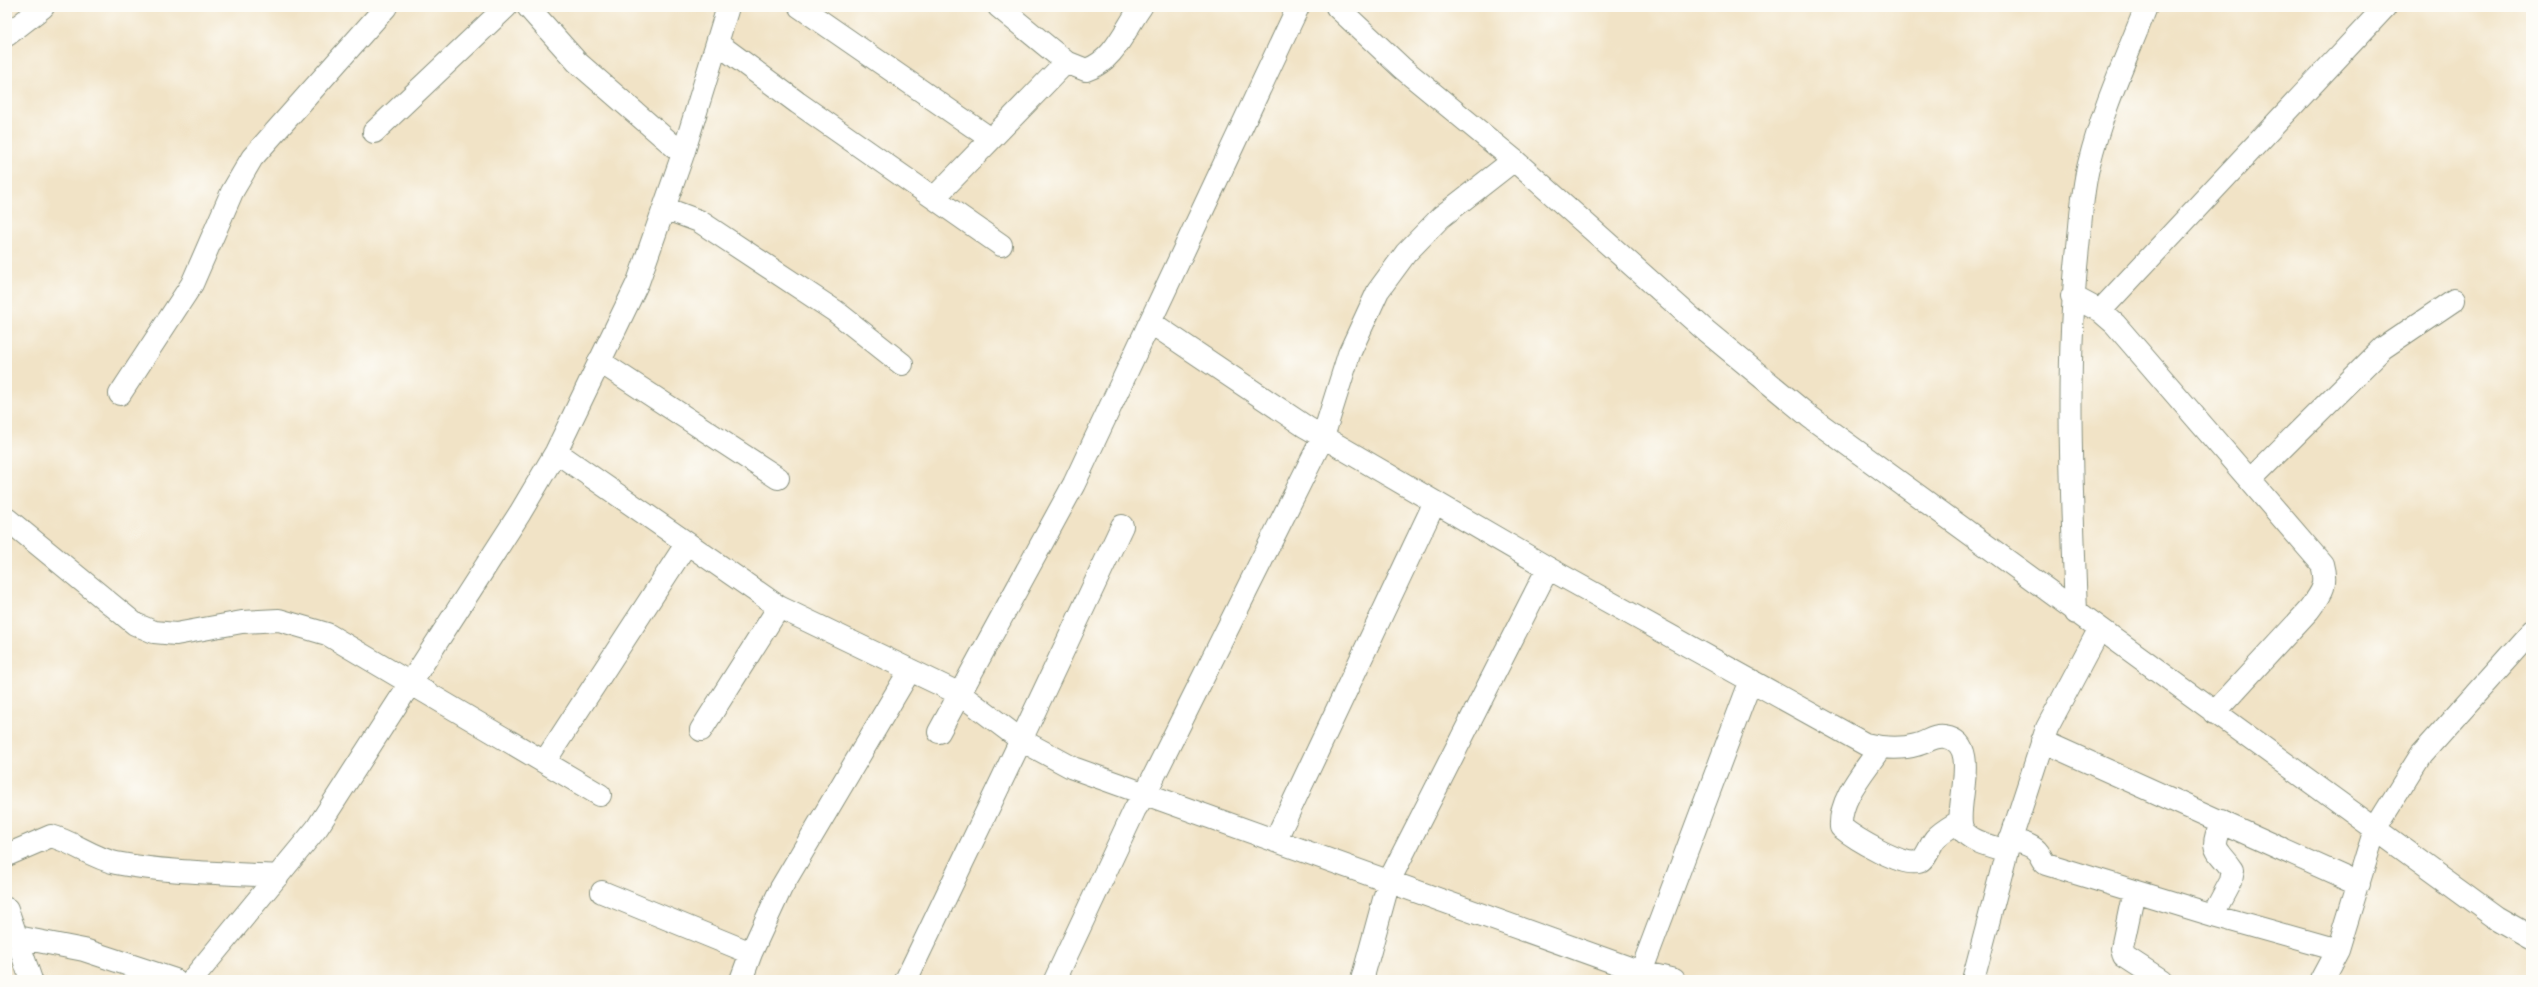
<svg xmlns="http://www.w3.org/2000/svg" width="2538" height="987" font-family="'Playpen Sans',sans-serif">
	<rect width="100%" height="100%" fill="#fdfcf7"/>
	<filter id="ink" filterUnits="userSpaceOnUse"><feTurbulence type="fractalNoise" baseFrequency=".025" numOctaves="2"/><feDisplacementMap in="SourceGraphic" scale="8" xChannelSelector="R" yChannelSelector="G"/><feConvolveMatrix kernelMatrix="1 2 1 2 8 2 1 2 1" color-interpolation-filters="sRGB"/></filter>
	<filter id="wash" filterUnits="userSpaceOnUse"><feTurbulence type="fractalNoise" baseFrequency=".012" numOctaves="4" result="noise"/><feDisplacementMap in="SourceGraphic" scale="16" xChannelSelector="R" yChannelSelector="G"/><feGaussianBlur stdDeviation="0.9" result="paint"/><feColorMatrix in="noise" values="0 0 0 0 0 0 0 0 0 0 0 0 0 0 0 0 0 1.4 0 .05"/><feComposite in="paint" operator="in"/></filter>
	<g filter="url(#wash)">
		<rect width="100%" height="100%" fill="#f1e3c6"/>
	</g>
	<g filter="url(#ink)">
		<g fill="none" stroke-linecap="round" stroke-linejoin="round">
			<defs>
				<path id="minor" d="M528,7L577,62L683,154
					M800,7L991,139
					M999,7L1066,62L1086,70C1114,61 1125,29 1141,7
					M1337,7L1402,68L1514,160L1706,331L1810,417L2496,917L2531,937
					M7,35L43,7
					M717,43L798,103L1001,245
					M374,132L506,7
					M934,198L1066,62
					M664,208L699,221L835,311L902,364
					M2072,296L2100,311L2115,324L2322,564C2328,586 2322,592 2309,610L2214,713
					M2100,311L2385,7
					M1150,322L1306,427L1548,568L1865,744C1882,748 1899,750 1916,745C1926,743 1934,735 1945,737C1984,743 1952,810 1963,830C1970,842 1995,847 2007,851L2047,728L2099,630
					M599,361L778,478
					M120,394L192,284L232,192L252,158L386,7
					M556,452L779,607L960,694L1021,740L906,980
					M2250,480L2383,348L2454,300
					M7,519L135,624L154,632L176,634L242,622L279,620L327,634L600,795
					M1122,526L1021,740L1073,768L1641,972L1751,680
					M2076,613C2072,491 2065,368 2078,247C2081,220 2082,191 2089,164C2102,110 2126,59 2146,7
					M701,730L779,607
					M939,732L1074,484L1298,7
					M2042,741L2359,884
					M1880,748C1865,771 1839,798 1841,827C1853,837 1906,870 1920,861C1927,857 1930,845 1935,839C1942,831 1952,826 1960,821
					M545,761L687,543
					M2010,839C2018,842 2031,844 2037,851C2041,855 2041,860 2046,864L2213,915L2338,950
					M1275,841L1435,502
					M7,855L51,836C74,842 92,858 116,863C169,873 225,873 278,876
					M2134,891L2122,948L2124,956L2161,980
					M602,892L751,953
					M7,909L31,980
					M2213,915L2231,881L2233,870C2217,846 2208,852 2222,821
					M7,935L84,950L175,980
					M1641,972L1674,980
					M192,980L317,828L520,513L556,452L638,282L683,154L728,7
					M741,980L751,953L781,888L910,670
					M1055,980L1135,809L1146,792L1323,437L1349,354L1378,291L1406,253L1441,217L1514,160
					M1362,980L1389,881L1548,568
					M1973,980L2007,851
					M2322,980L2338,950L2375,829L2421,755L2531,632"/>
			</defs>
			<use href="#minor" stroke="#88907d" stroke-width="24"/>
			<use href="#minor" stroke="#fff" stroke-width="22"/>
		</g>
	</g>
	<rect width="2538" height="987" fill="none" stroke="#fdfcf7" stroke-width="24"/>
</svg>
